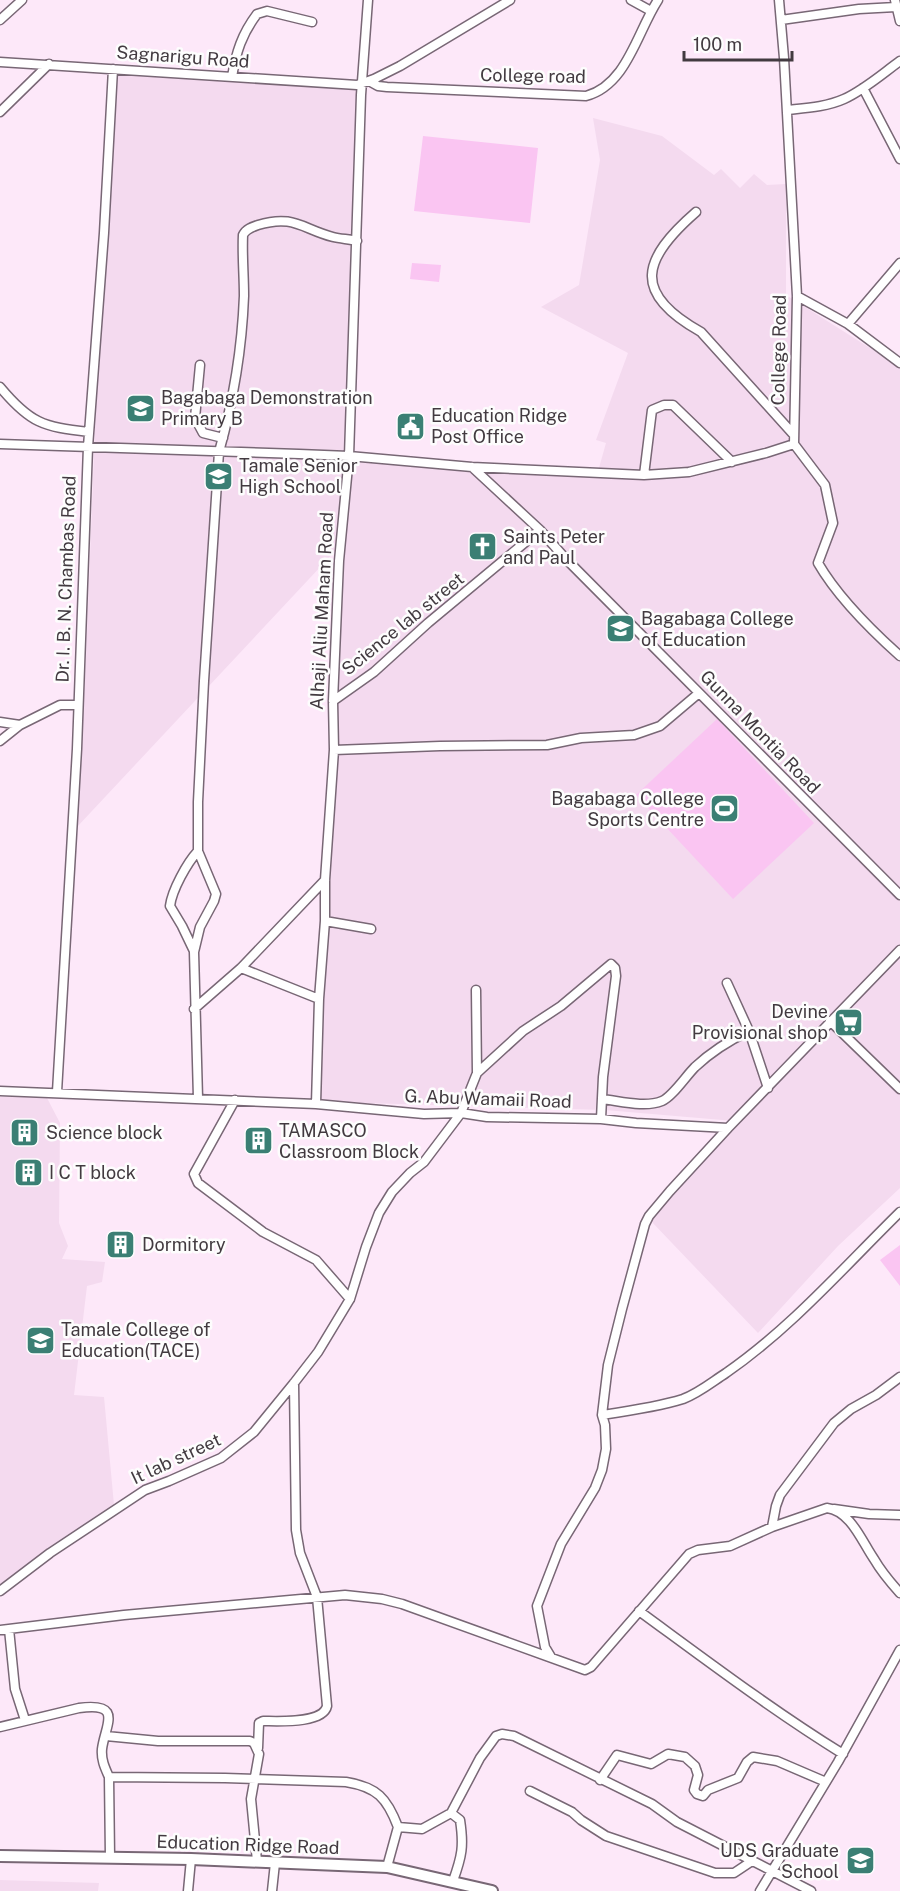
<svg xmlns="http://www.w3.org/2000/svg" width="900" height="1891" font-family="'Public Sans',sans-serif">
	<rect width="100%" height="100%" fill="#fde8f9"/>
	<path fill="#f4daef" d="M117,73L360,90L353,279L338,548L77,827L86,660L96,403Z
		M593,118L662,136L714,175L721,169L740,188L754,174L767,185L786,184V295L900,367V1188L838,1246L758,1333L650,1220L734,1121L605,1110L330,1102L322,1101L318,1091L349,461L597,475L606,443L596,440L628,353L541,307L579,285L600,160Z
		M46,1096L60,1123L59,1223L68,1246L62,1259L105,1262L102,1282L87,1286L74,1395L104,1397L114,1505L0,1584V1097Z
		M0,1880L99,1883L98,1891H0Z"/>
	<path fill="#fac5f2" d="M423,136L538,148L530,223L414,211Z
		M412,263L441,265L439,282L410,279Z
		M717,719L814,823L733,899L636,795Z
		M900,1245V1286L880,1260Z"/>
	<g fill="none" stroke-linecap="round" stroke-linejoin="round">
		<defs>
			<path id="minor" d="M631,0L651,11
				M779,0L784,58L797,296L794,444L825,485L833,523L818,563C837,596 871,630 900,656
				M895,0L900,21
				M0,20L22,0
				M781,20L859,9L896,7
				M0,62L357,85L374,79L400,66L510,0
				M232,77C236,52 242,34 257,14L267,11L312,22
				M369,81L378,86L387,87L586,96C627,85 637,32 658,0
				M863,88L900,159
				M787,110C806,108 826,107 844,99C864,90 882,74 900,61
				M0,112L49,64
				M696,212C642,259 631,293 701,332L794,435
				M797,296L848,324L900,363
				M848,324L900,263
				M200,365L195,418L203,433L223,438
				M0,387C30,423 43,427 89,432
				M0,444L299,454L349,456L472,467L644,475L689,472L766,453L794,444
				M472,467L540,530L565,558L900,895
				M644,475L652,410L664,405H673L732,462
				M333,701L374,672L428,623L540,530
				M0,722L20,725L60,705H78
				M0,741L20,725
				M334,750L440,746L547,745L581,738L634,735L660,726L699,693
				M325,921L371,929
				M194,951L182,926L170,906C172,890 187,863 198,851
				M241,968L319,999
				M727,983L749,1031
				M194,1009L241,968L325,880
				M830,1021L900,1089
				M477,1073L523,1031L561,1006L611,964L615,968L616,976L603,1077L601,1119
				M0,1091L316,1104L424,1114L461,1113L487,1117L601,1119L636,1123L728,1128L900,950
				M57,1092L77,749L88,447L104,233L113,69
				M198,1098L194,952L200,927L214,901L216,894L198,851V802L204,681L219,452C233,402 242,348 244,296C244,275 242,255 243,235C246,229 252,227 258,225C294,214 302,229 333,237C341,239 349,239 357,241
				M602,1099C620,1101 645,1108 662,1101C672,1097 686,1076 695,1067C711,1052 728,1041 749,1031L768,1088
				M235,1100L194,1174L198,1183L263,1232L316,1260L350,1299
				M316,1104L319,999L325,921V880L334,750L333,701L339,561L349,456L361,95L368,0
				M602,1415C629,1411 657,1407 683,1399C699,1393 712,1382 726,1373C791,1328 844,1267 900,1212
				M834,1509L869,1514L900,1515
				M772,1527L776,1506L780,1495L834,1423L851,1409L876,1395L900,1377
				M0,1591L50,1553L145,1490L169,1481L221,1458L254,1432L294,1383L318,1352L350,1299L366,1247L379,1213L392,1192L410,1173L424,1162L461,1113L477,1073L476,990
				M639,1611C706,1660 772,1710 843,1754
				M9,1629L15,1689L25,1720
				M0,1630L124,1615L345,1595L382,1599L402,1604L585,1670L591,1667L689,1554L698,1550L730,1546L772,1527L827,1508C851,1511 862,1542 874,1559C881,1571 890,1582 900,1593
				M551,1657L545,1647L537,1606L561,1544L595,1488L602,1470L606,1449L605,1425L602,1415L608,1365L622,1309L645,1224L649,1216L670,1191L728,1128
				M0,1727L79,1708C124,1702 105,1725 102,1749C101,1760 105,1768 109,1777L225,1778L346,1782C377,1787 387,1798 398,1827
				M106,1736L158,1741H250L254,1743L259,1754L251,1799L257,1861
				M258,1748L259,1723L263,1721C278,1721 323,1724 327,1706L317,1597L300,1553L296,1530L294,1383
				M109,1777L110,1857
				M600,1780L617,1755L651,1764L668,1754L685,1757L695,1766L698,1775L694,1790L697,1794L703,1796L708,1790L738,1778L747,1762L753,1757L777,1761L826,1782
				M530,1791L572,1812L581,1820L606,1836L715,1873H734L752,1861
				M451,1813L460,1820C464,1846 462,1856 453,1881
				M387,1867L398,1827L422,1829L451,1813L480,1758L496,1736L502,1734L514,1736L652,1804L677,1822L811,1891
				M188,1891L191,1859
				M272,1891L275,1863
				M760,1891L838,1762L900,1650"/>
			<path id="major" d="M0,1856L191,1859L387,1867L492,1891"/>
		</defs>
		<use href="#minor" stroke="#786775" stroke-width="11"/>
		<use href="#major" stroke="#786775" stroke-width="14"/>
		<use href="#minor" stroke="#fff" stroke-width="8"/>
		<use href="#major" stroke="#fff" stroke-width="10"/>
	</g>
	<defs>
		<symbol id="school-square" viewBox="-11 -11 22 22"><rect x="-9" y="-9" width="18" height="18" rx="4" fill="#3b7f74" stroke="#fdfdfd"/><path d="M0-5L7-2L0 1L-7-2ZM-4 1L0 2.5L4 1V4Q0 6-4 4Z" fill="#fff"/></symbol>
		<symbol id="civic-square" viewBox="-11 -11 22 22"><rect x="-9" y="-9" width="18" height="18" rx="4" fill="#3b7f74" stroke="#fdfdfd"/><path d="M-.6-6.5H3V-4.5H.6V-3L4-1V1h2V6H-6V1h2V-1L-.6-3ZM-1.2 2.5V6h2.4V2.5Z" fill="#fff"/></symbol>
		<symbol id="church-square" viewBox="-11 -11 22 22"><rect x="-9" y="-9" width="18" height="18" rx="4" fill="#3b7f74" stroke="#fdfdfd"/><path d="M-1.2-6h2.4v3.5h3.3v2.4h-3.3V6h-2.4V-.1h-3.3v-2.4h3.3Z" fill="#fff"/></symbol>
		<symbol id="university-square" viewBox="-11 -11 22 22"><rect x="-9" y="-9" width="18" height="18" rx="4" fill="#3b7f74" stroke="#fdfdfd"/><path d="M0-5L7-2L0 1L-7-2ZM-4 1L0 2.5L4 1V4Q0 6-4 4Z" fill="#fff"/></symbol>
		<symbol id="stadium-square" viewBox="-11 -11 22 22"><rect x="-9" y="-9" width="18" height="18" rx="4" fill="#3b7f74" stroke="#fdfdfd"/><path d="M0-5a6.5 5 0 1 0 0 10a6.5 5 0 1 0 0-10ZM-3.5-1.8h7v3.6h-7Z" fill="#fff"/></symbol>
		<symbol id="supermarket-square" viewBox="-11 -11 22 22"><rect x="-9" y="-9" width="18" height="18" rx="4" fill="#3b7f74" stroke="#fdfdfd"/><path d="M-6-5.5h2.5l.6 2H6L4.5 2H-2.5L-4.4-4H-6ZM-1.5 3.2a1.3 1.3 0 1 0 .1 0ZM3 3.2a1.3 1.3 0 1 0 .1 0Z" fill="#fff"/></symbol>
		<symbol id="building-square" viewBox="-11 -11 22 22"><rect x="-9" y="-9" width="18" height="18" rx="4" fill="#3b7f74" stroke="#fdfdfd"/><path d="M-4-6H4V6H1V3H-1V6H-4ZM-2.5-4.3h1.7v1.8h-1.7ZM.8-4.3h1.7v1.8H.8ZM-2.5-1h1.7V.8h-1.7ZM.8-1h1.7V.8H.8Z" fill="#fff"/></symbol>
	</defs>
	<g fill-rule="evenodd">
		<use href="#school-square" x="124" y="392" width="33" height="33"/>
		<use href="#civic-square" x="394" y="410" width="33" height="33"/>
		<use href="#school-square" x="202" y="460" width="33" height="33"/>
		<use href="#church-square" x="466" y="530" width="33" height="33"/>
		<use href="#university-square" x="604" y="612" width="33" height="33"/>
		<use href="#stadium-square" x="708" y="792" width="33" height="33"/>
		<use href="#supermarket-square" x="832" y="1006" width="33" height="33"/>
		<use href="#building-square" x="8" y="1116" width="33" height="33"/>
		<use href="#building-square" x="242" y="1124" width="33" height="33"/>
		<use href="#building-square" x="12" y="1156" width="33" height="33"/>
		<use href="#building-square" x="104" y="1228" width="33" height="33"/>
		<use href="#university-square" x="24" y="1324" width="33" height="33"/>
		<use href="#school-square" x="844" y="1844" width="33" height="33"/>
	</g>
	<g text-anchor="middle" stroke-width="5" stroke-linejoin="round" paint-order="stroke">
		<g font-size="18" fill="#423a40" stroke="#fdfdfd">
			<text transform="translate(183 57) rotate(4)" y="6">Sagnarigu Road</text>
			<text transform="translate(533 76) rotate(1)" y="6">College road</text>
			<text transform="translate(779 350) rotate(-89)" y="6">College Road</text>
			<text transform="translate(66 579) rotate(-88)" y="6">Dr. I. B. N. Chambas Road</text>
			<text transform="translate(322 611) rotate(-87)" y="6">Alhaji Aliu Maham Road</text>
			<text transform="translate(403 624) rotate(-39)" y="6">Science lab street</text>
			<text transform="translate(760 732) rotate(46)" y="6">Gunna Montia Road</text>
			<text transform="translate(488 1099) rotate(2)" y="6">G. Abu Wamaii Road</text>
			<text transform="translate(176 1459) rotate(-25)" y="6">It lab street</text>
			<text transform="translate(248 1845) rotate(2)" y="6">Education Ridge Road</text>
		</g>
		<g font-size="18" fill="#423a40" stroke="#fdfdfd" text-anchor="start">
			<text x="161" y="404">Bagabaga Demonstration<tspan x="161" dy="21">Primary B</tspan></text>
			<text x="431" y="422">Education Ridge<tspan x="431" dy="21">Post Office</tspan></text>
			<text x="239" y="472">Tamale Senior<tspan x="239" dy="21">High School</tspan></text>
			<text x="503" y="543">Saints Peter<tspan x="503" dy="21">and Paul</tspan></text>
			<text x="641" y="625">Bagabaga College<tspan x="641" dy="21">of Education</tspan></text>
			<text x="704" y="805" text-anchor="end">Bagabaga College<tspan x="704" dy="21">Sports Centre</tspan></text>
			<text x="828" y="1018" text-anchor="end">Devine<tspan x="828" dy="21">Provisional shop</tspan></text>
			<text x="279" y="1137">TAMASCO<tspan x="279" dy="21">Classroom Block</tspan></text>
			<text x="46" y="1139">Science block</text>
			<text x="49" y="1179">I C T block</text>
			<text x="142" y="1251">Dormitory</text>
			<text x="61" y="1336">Tamale College of<tspan x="61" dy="21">Education(TACE)</tspan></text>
			<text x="839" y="1857" text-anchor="end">UDS Graduate<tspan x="839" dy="21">School</tspan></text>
		</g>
	</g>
	<path d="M684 51v9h108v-9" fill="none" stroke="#423a40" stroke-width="3"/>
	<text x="693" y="51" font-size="18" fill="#423a40" stroke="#fdfdfd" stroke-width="4.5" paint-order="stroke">100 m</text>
</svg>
